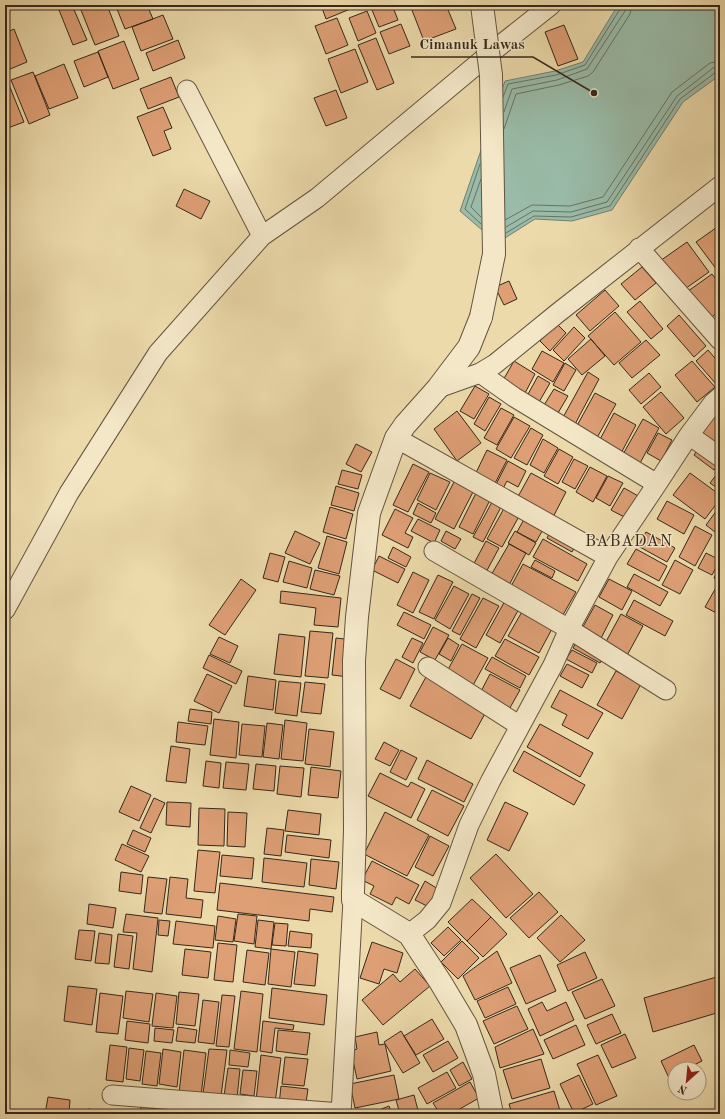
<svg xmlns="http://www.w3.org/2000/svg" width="725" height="1119" font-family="'Old Standard TT',serif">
	<rect width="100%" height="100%" fill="#ecdaab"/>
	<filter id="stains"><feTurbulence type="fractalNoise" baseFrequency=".005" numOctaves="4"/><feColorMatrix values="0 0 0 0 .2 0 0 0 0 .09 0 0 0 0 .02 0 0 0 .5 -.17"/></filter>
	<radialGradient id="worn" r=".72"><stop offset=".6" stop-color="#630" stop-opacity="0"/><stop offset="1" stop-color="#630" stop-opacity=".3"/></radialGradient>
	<path fill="#99bba8" stroke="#718070" d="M618,5H720V75L683,102L612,210L572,221L535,219L497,243L460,211L505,81L555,71L583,62Z"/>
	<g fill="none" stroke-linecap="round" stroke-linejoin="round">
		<path stroke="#687262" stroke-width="1" d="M503,97L508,84L556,75L585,65L620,9L621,5
			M504,112L512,89L557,80L587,69L625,11L626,5
			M504,129L516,94L559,85L588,76L593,72L630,14L632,5
			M480,164L465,209L481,224
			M481,179L471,207L481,217
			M505,220L532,205L570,206L603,197L672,92L710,63L720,61
			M506,227L533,211L571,212L607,202L677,96L713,68L720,67
			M506,233L534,216L571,217L610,206L680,99L716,72H720"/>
	</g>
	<path fill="#de9f75" stroke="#36281b" d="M72,5L87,40L73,45L59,10Z
		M79,5H107L119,36L95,45Z
		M126,5H147L153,19L125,29L117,9Z
		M321,5H354L355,7L326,19Z
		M370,5H392L398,20L379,27Z
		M410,5H434L436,8L446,5L456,29L424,41Z
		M367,11L376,33L358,41L349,18Z
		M163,15L173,39L141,51L132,27Z
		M337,18L348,45L326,54L315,26Z
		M401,24L410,46L389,54L380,32Z
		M564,25L578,59L558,66L545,32Z
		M14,29L27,62L10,69L5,56V33Z
		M376,38L394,83L377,90L358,45Z
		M178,40L185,58L153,71L146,53Z
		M124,41L139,79L113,89L98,51Z
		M355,49L368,82L341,93L328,59Z
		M98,52L108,77L84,87L74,61Z
		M64,64L78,98L49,109L35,76Z
		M33,72L50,115L29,124L11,80Z
		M171,77L179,97L148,109L140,89Z
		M7,80L24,122L5,129V81Z
		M336,90L347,118L326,126L314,98Z
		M163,107L172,128L164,131L171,149L153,156L137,117Z
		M184,189L210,201L201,219L176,206Z
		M720,225V274L696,242Z
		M687,242L709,272L682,291L660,261Z
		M642,267L656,283L635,300L621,284Z
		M712,274L720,285V311L705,322L684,294Z
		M509,281L517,299L504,305L495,287Z
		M605,290L619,306L590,331L576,315Z
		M640,301L663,329L651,339L627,312Z
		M615,312L641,342L614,365L588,336Z
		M679,315L706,346L694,357L667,326Z
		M556,323L566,333L550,351L540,341Z
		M574,327L585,338L564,361L553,350Z
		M591,339L605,356L582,375L568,359Z
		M646,340L660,355L632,378L619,363Z
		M708,350L720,364V381L716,384L696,361Z
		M542,351L564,363L553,382L532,369Z
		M514,361L535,374L524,395L502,382Z
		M692,361L715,387L697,402L675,375Z
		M565,363L576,370L564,391L553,385Z
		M588,372L599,379L573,428L561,421Z
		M649,373L661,387L641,404L629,390Z
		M538,376L550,383L539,402L527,396Z
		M475,386L489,394L474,419L460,411Z
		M554,389L568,396L555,418L541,410Z
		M661,392L684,418L666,434L643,407Z
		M595,393L616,404L594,443L574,431Z
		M489,397L501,404L485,431L474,424Z
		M501,408L514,415L497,445L484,438Z
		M457,411L481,443L457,461L434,429Z
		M614,413L636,425L619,457L597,445Z
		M714,416L720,421V454L698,438Z
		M514,417L530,426L511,458L496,449Z
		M643,419L659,428L639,465L622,456Z
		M531,428L543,435L527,465L514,458Z
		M658,433L672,440L661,461L647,453Z
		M543,439L558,448L544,473L530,465Z
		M356,444L372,452L361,472L346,464Z
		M701,445L720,462L714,470L694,455Z
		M559,449L573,457L558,484L544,476Z
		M487,450L507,460L492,489L473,479Z
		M574,459L588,466L575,489L562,482Z
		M508,461L526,471L518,487L507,481L499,496L492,492Z
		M413,464L429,472L408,512L393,505Z
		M590,467L607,476L593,502L576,492Z
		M342,470L362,475L358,489L338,484Z
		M720,470V490L710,483Z
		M430,473L450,482L436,510L417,500Z
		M531,473L566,492L551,521L515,502Z
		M690,473L720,495V499L705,519L673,495Z
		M608,476L623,483L610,506L596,498Z
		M455,480L474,490L454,529L435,519Z
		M336,486L359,493L354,511L331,505Z
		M624,488L640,497L628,519L611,510Z
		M476,493L490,500L473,534L459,527Z
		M667,501L694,515L684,534L657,519Z
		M492,502L501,507L483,542L473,537Z
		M418,503L436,513L431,523L413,514Z
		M507,503L522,511L502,547L487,539Z
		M720,506V536L706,525Z
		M330,507L353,514L346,539L323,532Z
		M395,509L413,518L405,533L413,537L408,548L382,535Z
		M527,514L546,524L536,542L517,532Z
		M418,519L440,530L434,543L411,531Z
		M695,526L712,535L695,566L679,557Z
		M552,528L577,542L572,552L547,538Z
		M295,531L320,543L310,564L285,553Z
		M446,531L461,539L455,549L441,541Z
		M515,531L536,543L529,555L508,543Z
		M646,532L675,548L667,562L638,546Z
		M327,536L347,542L339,574L318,568Z
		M543,539L587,564L578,581L533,557Z
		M486,541L499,548L484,576L471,569Z
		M509,544L526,553L508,587L490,577Z
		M393,547L411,557L406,567L388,558Z
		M636,549L667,566L659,581L627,564Z
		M270,553L285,557L278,582L263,578Z
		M706,553L720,560L712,575L698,568Z
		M379,556L405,569L398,583L372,570Z
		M535,560L555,571L552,578L531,567Z
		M675,560L693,570L680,594L662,585Z
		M289,561L312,568L307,588L283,582Z
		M523,564L576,592L560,620L508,592Z
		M720,566V581L714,578Z
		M315,570L340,576L334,595L310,589Z
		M413,572L429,580L413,613L397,605Z
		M634,574L668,592L660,606L627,587Z
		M438,575L453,582L434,619L419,612Z
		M241,579L256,590L225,635L209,625Z
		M609,579L632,591L622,610L599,597Z
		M718,584L720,585V615L705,607Z
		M454,586L469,594L450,629L435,620Z
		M281,591L341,598L338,627L314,625L316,608L280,603Z
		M472,594L480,598L460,635L452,631Z
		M483,598L499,606L476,648L460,639Z
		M506,599L520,607L500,643L486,635Z
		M634,600L673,621L665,636L626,615Z
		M595,605L613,615L598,644L579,634Z
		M523,610L553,627L539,653L508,636Z
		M404,612L431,625L424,639L397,625Z
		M621,614L643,626L624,661L602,649Z
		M433,627L449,635L435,660L420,652Z
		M310,631L333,633L328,678L305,676Z
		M279,634L305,637L301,677L274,674Z
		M219,637L238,646L230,663L210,654Z
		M336,638L353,640L349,677L332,675Z
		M412,638L423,643L413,663L402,657Z
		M448,638L459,645L451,661L439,654Z
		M505,639L539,657L529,675L495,656Z
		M578,639L605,654L600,663L573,648Z
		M462,644L488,658L471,689L445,675Z
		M572,650L597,663L592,673L566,659Z
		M209,655L242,671L236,684L203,668Z
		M492,657L526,676L520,688L485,669Z
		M396,659L415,669L400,699L380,689Z
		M567,664L589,675L582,688L560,676Z
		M616,671L641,684L622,719L597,705Z
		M207,674L232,686L219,713L194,701Z
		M490,674L520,690L507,713L478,697Z
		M248,676L276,680L273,710L244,706Z
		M426,677L487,710L471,739L410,706Z
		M279,681L301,683L297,716L275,713Z
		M305,682L325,684L321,714L301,712Z
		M560,690L603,713L588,739L562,725L567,715L551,707Z
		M190,709L212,712L211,724L188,721Z
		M214,719L239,722L236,758L210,755Z
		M285,720L307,723L303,761L281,759Z
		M178,722L208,726L205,745L176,742Z
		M267,723L283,725L279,759L263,757Z
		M242,724L265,726L262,757L239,755Z
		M540,724L593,753L580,777L527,747Z
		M309,729L334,732L330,767L305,764Z
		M384,742L399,750L390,766L375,759Z
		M171,746L190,749L186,783L166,781Z
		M401,750L417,758L406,780L390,772Z
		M524,751L585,785L574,805L513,771Z
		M427,760L473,784L464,802L418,779Z
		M206,761L221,763L219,788L203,786Z
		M226,762L249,764L246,790L223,788Z
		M256,764L276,766L274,791L253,789Z
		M280,766L304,768L301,797L277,794Z
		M311,767L341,771L338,798L308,795Z
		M380,773L408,787L411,782L425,789L411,818L368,796Z
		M131,786L151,795L139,821L119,812Z
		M432,790L464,806L448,836L417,820Z
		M154,798L165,803L151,833L140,828Z
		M167,802L191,803L190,827L166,825Z
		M505,802L528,813L509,851L487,840Z
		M199,808L225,809L224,846L198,845Z
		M288,810L321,814L319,835L285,831Z
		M228,812L247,813L245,847L227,846Z
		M385,812L429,835L407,876L364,854Z
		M267,828L284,830L281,856L264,854Z
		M133,830L151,838L145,852L127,844Z
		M287,835L331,840L329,858L285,852Z
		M430,836L449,846L433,876L415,867Z
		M122,844L149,856L141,872L115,860Z
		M198,850L220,852L215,893L194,891Z
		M496,854L533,894L506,918L470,878Z
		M222,855L254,858L252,879L220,876Z
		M264,858L307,863L304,887L262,882Z
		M311,859L339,862L336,889L309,885Z
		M372,861L419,885L409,904L396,897L392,905L370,894L374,886L362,880Z
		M121,872L143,875L141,894L119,891Z
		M148,877L167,879L162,914L144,912Z
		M170,877L188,879L186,898L203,900L201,918L166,914Z
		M425,881L438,889L429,907L415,900Z
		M220,883L334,897L332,912L310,909L309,921L217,910Z
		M539,892L558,912L529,938L510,918Z
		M472,899L491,917L467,941L448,922Z
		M89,904L116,908L113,928L87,924Z
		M126,914L158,918L152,972L133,969L137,933L123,932Z
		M238,914L257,916L254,944L234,941Z
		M561,915L585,940L560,962L537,938Z
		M218,916L236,919L233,942L215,940Z
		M491,917L507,934L483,957L467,941Z
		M159,920L170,921L168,936L158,935Z
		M258,920L274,922L271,949L255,947Z
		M176,921L215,926L213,948L173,944Z
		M275,923L288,924L286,946L272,945Z
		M448,927L461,940L444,956L431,943Z
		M79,930L95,931L91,961L75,959Z
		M290,931L312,934L311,948L288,946Z
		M99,933L112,935L109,964L95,963Z
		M118,934L133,936L129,969L114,967Z
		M462,941L479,958L458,979L441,962Z
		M372,942L403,953L397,973L384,969L379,984L360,978Z
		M218,943L237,945L233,982L214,980Z
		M185,949L211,952L208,978L182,975Z
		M271,949L295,952L291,987L268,984Z
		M247,950L269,953L265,985L243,982Z
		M298,951L318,954L315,986L294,984Z
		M497,951L512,983L475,1000L463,976Z
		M585,952L597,978L568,991L557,965Z
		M540,955L556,991L526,1004L510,968Z
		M415,969L430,986L383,1025L362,1000L393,974L400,982Z
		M720,976V1012L653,1032L644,998Z
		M602,979L615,1006L585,1019L572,992Z
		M68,986L97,989L92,1025L64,1021Z
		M508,987L516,1004L485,1018L477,1001Z
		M272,988L327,995L324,1025L269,1018Z
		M126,991L153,994L149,1022L123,1018Z
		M241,991L263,994L257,1052L234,1049Z
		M179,992L199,994L195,1026L176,1024Z
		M100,993L123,996L118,1034L96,1032Z
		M156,993L177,996L173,1028L152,1026Z
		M222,995L235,996L229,1047L216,1046Z
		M203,1000L219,1002L214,1044L198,1042Z
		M542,1002L547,1011L566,1002L574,1020L540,1036L528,1009Z
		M517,1006L528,1029L494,1044L483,1021Z
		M612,1014L621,1033L596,1044L587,1025Z
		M432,1019L444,1039L416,1055L404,1036Z
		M127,1021L150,1024L148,1043L125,1040Z
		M263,1021L294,1025L293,1030L275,1028L272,1053L260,1051Z
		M576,1025L585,1045L553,1059L544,1040Z
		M178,1027L197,1030L195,1043L176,1041Z
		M155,1028L174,1030L172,1043L154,1041Z
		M533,1029L544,1054L500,1068L495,1047Z
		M278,1030L310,1033L307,1055L276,1051Z
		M401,1031L420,1063L403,1073L384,1042Z
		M377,1032L379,1045L385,1044L391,1071L357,1079L351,1051L357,1049L355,1037Z
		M625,1034L636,1058L612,1068L601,1045Z
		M448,1041L458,1058L433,1072L423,1055Z
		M110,1045L127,1047L123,1082L106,1080Z
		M694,1045L702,1061L686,1069H675V1075L669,1078L661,1061Z
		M129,1048L144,1050L140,1081L126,1079Z
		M163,1049L181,1052L177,1087L159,1084Z
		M209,1049L227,1050L221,1096L203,1094Z
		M184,1050L206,1053L201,1096L179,1093Z
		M230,1050L250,1053L248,1067L229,1065Z
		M146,1051L161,1053L157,1086L142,1084Z
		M261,1055L281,1058L275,1103L256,1101Z
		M598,1055L617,1096L596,1105L577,1064Z
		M285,1057L308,1059L304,1086L282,1084Z
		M541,1059L550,1088L512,1099L503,1070Z
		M463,1062L472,1079L459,1086L450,1070Z
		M228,1068L240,1069L237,1098L224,1096Z
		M243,1070L257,1071L254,1096L240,1094Z
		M447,1072L456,1088L427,1104L418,1088Z
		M394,1075L399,1099L355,1108L350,1084Z
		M579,1075L593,1104L574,1113L560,1084Z
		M470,1082L479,1098L451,1114H440L433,1103Z
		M281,1086L308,1089L305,1109L279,1105Z
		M554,1091L561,1114H512L509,1104Z
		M414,1095L419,1114H400L396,1100Z
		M48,1097L70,1100L69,1114H45Z
		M141,1106L157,1109V1114H140Z
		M184,1106L235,1114H183Z
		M389,1106L392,1114H369Z
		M88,1109L113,1112V1114H88Z
		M157,1109L176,1111V1114H157Z"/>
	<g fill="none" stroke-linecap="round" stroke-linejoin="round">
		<defs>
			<path id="minor" d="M187,90L262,236
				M639,248L720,340
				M480,373L514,397L657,484
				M438,388L480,373L495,364L559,312L720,186
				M689,435L720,457
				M396,438L608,557
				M434,551L569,629L666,690
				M5,610L69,493L158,353L262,236L317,198L493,51L551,5
				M428,667L520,726
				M409,934L427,920L441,903L469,825L491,780L553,665L569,629L608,557L657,484L689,435L713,403L720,397
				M112,1095L341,1113
				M341,1114L353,900"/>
			<path id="tertiary" d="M481,317L469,347L438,388L405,425L396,438L369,513L357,617L354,661L355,830L353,892V900L409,934L441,983L466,1025L484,1074L492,1114"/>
		</defs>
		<use href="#minor" stroke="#64543f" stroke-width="21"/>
		<use href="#tertiary" stroke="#64543f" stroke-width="24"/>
		<use href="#minor" stroke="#f3e7c8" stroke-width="19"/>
		<use href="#tertiary" stroke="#f3e7c8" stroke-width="22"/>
		<defs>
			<path id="tertiary-bridge" d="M481,317L494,254L491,75L482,5"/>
		</defs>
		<use href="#tertiary-bridge" stroke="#64543f" stroke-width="24" stroke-linecap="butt"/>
		<use href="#tertiary-bridge" stroke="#f3e7c8" stroke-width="22"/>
	</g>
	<g text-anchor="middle" stroke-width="3" stroke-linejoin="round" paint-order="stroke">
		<g font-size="16" letter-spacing="1" fill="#36281b" stroke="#f3e7c8">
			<text x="629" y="546">BABADAN</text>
		</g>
	</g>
	<path fill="none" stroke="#36281b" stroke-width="1.5" d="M594 93L533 57H411"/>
	<circle fill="#36281b" stroke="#f3e7c8" stroke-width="1.5" cx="594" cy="93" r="4"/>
	<g font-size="15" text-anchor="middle" font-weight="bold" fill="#36281b" stroke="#f3e7c8" stroke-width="3" stroke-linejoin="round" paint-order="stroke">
		<text x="472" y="49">Cimanuk Lawas</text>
	</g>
	<rect width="725" height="1119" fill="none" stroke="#ecdaab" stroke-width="20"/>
	<rect x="6" y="6" width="713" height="1107" fill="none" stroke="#36281b" stroke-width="2"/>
	<rect x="10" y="10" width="705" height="1099" fill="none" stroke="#36281b"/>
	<g transform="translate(687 1081) rotate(207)"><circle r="19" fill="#f3e7c8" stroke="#a79b83"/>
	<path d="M0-3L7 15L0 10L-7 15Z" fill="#8f2418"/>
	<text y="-6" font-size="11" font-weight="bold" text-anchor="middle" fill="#36281b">N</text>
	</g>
	<rect width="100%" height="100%" filter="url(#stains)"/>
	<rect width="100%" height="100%" fill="url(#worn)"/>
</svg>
